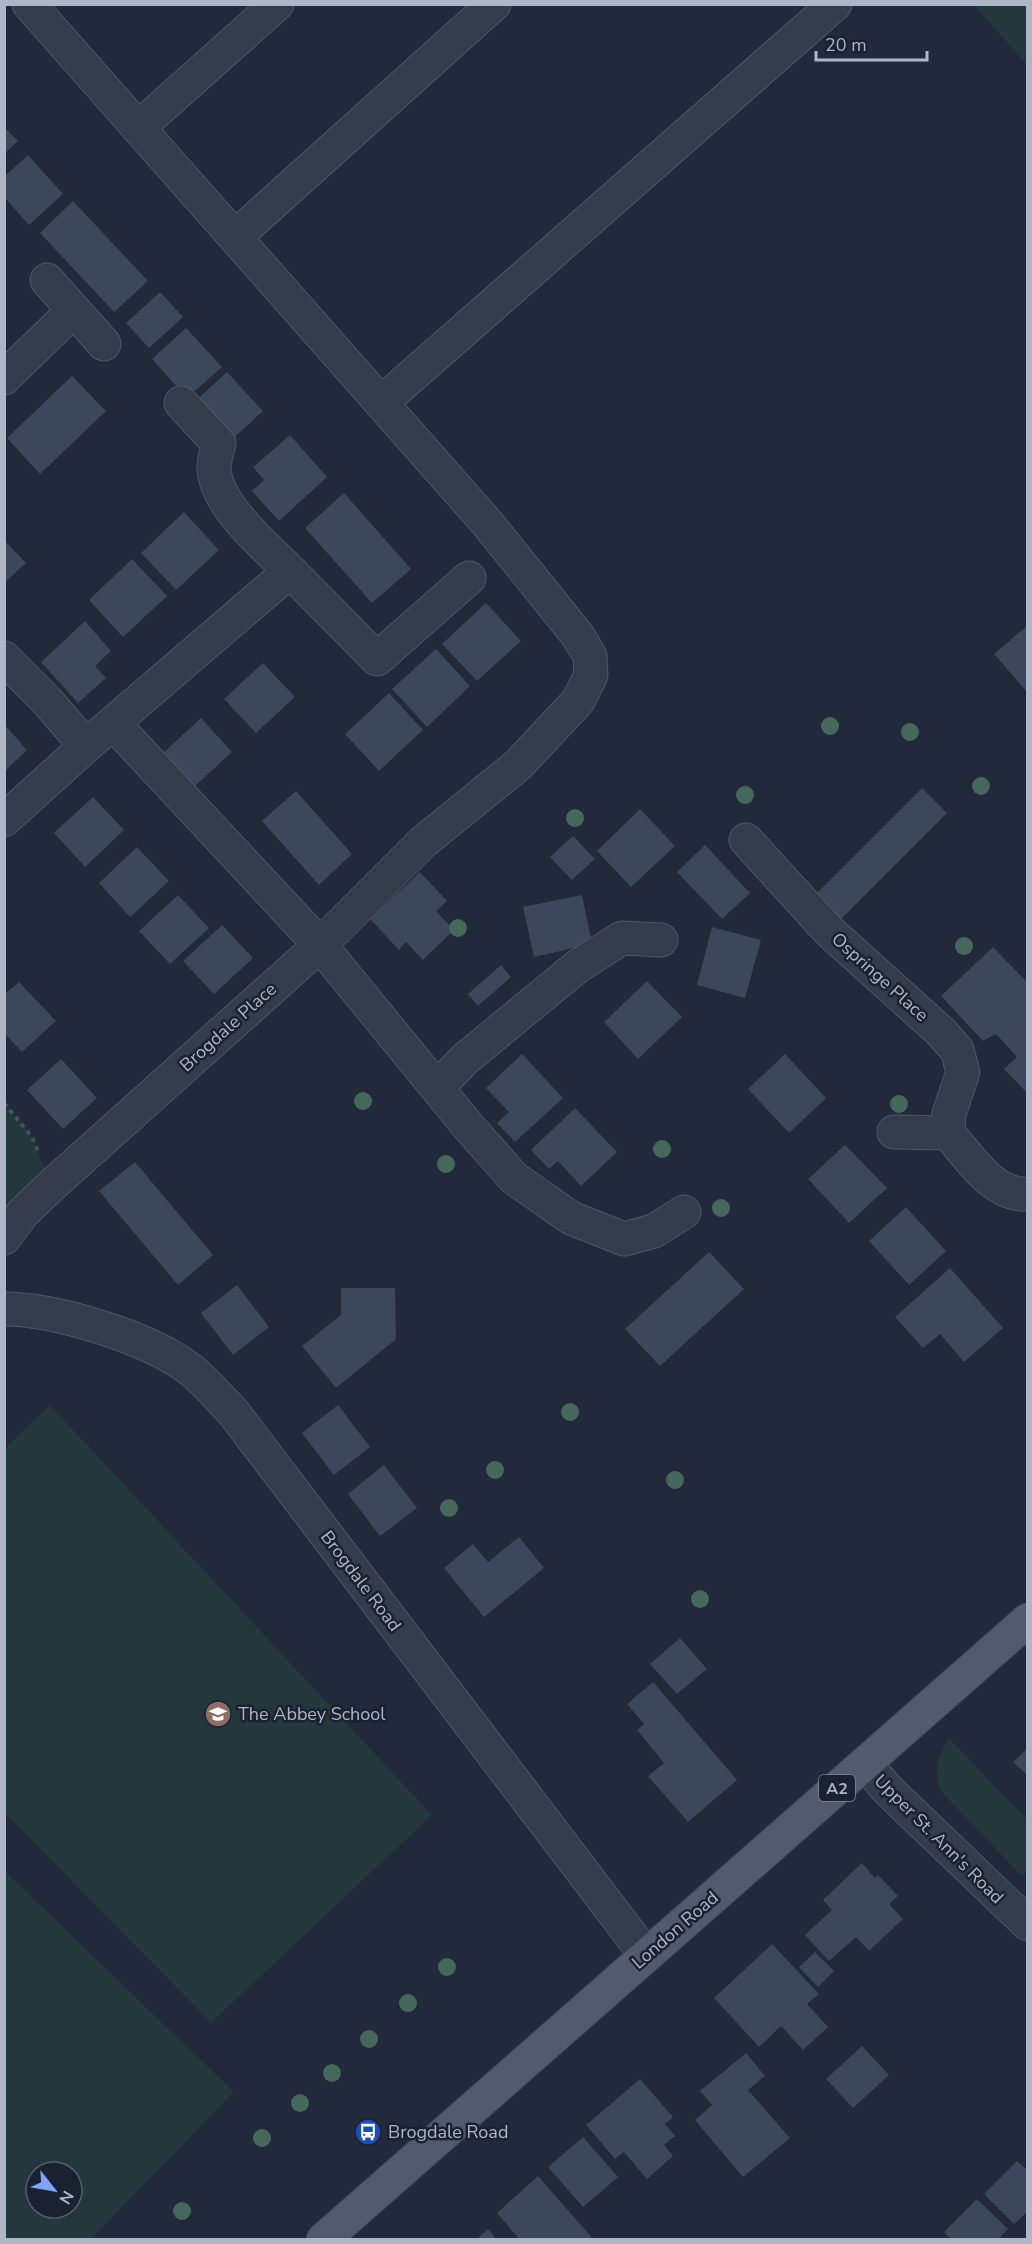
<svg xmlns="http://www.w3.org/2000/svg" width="1032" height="2244" font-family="'Nunito Sans',sans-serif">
	<rect width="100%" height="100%" fill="#21293b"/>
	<path fill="#23373c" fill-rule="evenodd" d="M974,5H1027V65Z
		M5,1103L32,1137L51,1186L5,1238Z
		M50,1405L432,1815L211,2023L5,1813V1448Z
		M949,1738L1027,1820V1870L1022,1876L942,1793C932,1770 937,1759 949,1738Z
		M5,1871L234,2092L91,2239H5ZM36,2172H72V2208H36Z"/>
	<path fill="#3c475b" d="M4,127L18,141L4,154Z
		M28,155L63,194L29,225L5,198V176Z
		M73,201L148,281L114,312L40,233Z
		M160,292L183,317L149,348L126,323Z
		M186,328L222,367L187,398L152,359Z
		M227,372L263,411L229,442L193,403Z
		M72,376L106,411L40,474L7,438Z
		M290,435L327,477L279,521L252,491L264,480L253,467Z
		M344,493L411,569L372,603L305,528Z
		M184,512L219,550L176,590L141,553Z
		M4,540L26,563L4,583Z
		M132,559L167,596L123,637L89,600Z
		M486,603L521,641L477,681L442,644Z
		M85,621L111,651L95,666L106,678L78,703L41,662Z
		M1028,625V693L994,654Z
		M436,649L470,686L427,727L392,689Z
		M263,663L295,697L256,733L224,699Z
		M389,693L423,730L379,771L345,734Z
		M201,718L232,752L193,788L162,754Z
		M5,725L27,750L5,771Z
		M922,788L947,813L836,924L811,899Z
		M296,791L352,854L319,885L262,821Z
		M93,797L124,830L85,867L54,833Z
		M640,809L675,846L631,887L597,851Z
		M573,836L595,859L572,880L550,857Z
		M705,845L750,893L722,919L677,872Z
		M137,847L169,881L130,917L99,883Z
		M420,872L447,901L436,911L454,930L423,960L406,942L399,950L370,919Z
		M178,895L209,928L170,964L139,931Z
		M582,895L592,944L534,957L523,907Z
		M222,925L253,958L214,994L183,961Z
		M712,927L761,940L745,998L697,985Z
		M993,947L1028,983V1010L1026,1012L1028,1014V1094L1004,1069L1017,1057L996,1034L983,1041L941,996Z
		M501,965L511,977L478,1006L468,994Z
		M647,981L682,1017L638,1059L604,1022Z
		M19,982L56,1021L22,1052L4,1033V995Z
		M522,1054L563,1098L515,1142L497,1123L509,1112L486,1088Z
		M785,1054L826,1098L789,1133L748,1089Z
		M61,1059L97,1098L63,1129L27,1090Z
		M575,1108L617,1152L581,1186L558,1161L549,1169L531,1150Z
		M845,1145L887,1188L849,1223L808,1179Z
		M135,1162L213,1255L178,1285L99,1191Z
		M906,1207L946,1251L909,1285L869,1241Z
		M709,1252L744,1289L660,1366L625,1329Z
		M950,1268L1003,1328L964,1362L940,1334L923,1348L895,1317Z
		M237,1285L269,1327L233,1355L201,1313Z
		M341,1288H395L396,1339L336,1388L302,1346L341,1315Z
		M338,1405L370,1447L334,1475L302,1433Z
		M384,1465L417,1508L380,1536L348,1494Z
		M519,1537L544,1568L484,1617L444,1568L473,1544L488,1562Z
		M680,1638L707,1669L677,1694L650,1664Z
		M653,1682L737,1780L688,1822L648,1776L664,1763L637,1730L644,1724L627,1704Z
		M1028,1748V1776L1013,1762Z
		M862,1863L875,1878L878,1875L898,1896L889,1904L903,1919L869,1951L856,1937L829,1961L805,1935L832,1910L823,1900Z
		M772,1944L819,1994L807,2004L828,2027L803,2050L781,2026L759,2047L714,1998Z
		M815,1952L834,1971L818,1987L799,1967Z
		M862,2046L889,2075L853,2108L826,2079Z
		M746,2053L765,2076L748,2090L790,2138L743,2177L695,2120L712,2105L700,2091Z
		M640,2079L673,2117L665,2124L675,2136L664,2145L673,2156L647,2179L624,2152L615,2159L586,2125Z
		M583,2137L618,2177L583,2207L548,2167Z
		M1017,2161L1028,2171V2211L1014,2224L984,2194Z
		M538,2176L594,2240H520L497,2213Z
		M977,2199L1008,2229L997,2240H952L944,2232Z
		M488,2229L497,2240H476Z"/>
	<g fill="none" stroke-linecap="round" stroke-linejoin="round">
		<defs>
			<path id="minor" d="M29,4L488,524L578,636L590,656L591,675L578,701L518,765L422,843L320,945L113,723
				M138,128L277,4
				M235,237L494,4
				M47,280L104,344
				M4,378L74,310
				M181,403L219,444C216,455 212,465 215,476C222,510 266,547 290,571
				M381,403L835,4
				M4,658L47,701L86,746
				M4,820L86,746L290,571L377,659L469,578
				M746,840L829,931L941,1032L957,1050L963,1072L949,1114L948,1133C968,1155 993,1197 1028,1194
				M437,1088L465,1059L578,966L622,938L661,940
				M894,1132L948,1133
				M4,1238L22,1214L51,1186L320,945L468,1126L514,1178L571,1218L624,1239L654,1231L684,1212
				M4,1309C55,1309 146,1337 187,1367C204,1379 218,1397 233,1412L646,1955
				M865,1764L889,1791L1028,1924"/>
			<path id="major" d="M323,2240L1028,1620"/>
		</defs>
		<use href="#minor" stroke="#4f5666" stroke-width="35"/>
		<use href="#major" stroke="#3e4554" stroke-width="35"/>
		<path stroke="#405459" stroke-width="4" stroke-dasharray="4.5 4.5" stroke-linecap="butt" d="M4,1103L32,1137L38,1151"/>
		<use href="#minor" stroke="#343c4b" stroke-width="33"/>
		<use href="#major" stroke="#525a6b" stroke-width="33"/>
	</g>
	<g fill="#46675b">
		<circle cx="830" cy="726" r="9"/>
		<circle cx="910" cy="732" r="9"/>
		<circle cx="981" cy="786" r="9"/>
		<circle cx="745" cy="795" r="9"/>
		<circle cx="575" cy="818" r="9"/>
		<circle cx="458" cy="928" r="9"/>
		<circle cx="964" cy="946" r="9"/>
		<circle cx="363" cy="1101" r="9"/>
		<circle cx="899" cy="1104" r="9"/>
		<circle cx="662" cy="1149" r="9"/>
		<circle cx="446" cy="1164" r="9"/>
		<circle cx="721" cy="1208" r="9"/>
		<circle cx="570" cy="1412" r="9"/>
		<circle cx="495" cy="1470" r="9"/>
		<circle cx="675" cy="1480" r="9"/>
		<circle cx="449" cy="1508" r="9"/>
		<circle cx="700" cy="1599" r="9"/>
		<circle cx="447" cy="1967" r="9"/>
		<circle cx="408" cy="2003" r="9"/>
		<circle cx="369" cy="2039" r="9"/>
		<circle cx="332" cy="2073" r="9"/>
		<circle cx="300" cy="2103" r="9"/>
		<circle cx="262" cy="2138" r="9"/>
		<circle cx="182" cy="2211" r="9"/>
	</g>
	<defs>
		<symbol id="school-disc" viewBox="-11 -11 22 22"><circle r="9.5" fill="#8d6e63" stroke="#1a2130"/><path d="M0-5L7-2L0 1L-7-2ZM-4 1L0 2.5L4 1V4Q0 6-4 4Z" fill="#fff"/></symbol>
		<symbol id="bus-disc" viewBox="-11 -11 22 22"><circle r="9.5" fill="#1a4fb4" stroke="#1a2130"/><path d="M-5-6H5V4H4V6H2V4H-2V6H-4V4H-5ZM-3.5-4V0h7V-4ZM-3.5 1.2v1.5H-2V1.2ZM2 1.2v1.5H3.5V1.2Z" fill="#fff"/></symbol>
	</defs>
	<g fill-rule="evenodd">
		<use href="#school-disc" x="203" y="1699" width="30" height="30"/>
		<use href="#bus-disc" x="353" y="2117" width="30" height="30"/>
	</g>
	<g text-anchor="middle" stroke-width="5" stroke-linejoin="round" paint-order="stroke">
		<rect fill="#1a2130" stroke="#82899a" stroke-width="1.5" x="819" y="1775" width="36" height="26" rx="4.5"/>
		<g font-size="16" font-weight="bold" fill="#afb6c7">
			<text x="837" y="1794">A2</text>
		</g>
		<g font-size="18" fill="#afb6c7" stroke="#1a2130">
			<text transform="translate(880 977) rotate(42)" y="6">Ospringe Place</text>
			<text transform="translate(228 1027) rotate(-42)" y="6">Brogdale Place</text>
			<text transform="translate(361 1581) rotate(53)" y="6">Brogdale Road</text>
			<text transform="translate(939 1839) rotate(45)" y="6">Upper St. Ann's Road</text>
			<text transform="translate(675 1930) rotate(-41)" y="6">London Road</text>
		</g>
		<g font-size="18" fill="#afb6c7" stroke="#1a2130" text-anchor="start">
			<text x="238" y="1720">The Abbey School</text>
			<text x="388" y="2138">Brogdale Road</text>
		</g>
	</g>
	<rect width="1032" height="2244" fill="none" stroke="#afb6c7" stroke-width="12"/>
	<g transform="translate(54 2190) rotate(121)"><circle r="28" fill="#1a2130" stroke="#565d6c" stroke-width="1.5"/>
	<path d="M0-4.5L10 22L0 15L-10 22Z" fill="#7fa4fc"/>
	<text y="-9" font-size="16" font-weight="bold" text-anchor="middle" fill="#afb6c7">N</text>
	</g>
	<path d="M816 51v9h111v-9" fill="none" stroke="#afb6c7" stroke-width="3"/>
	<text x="825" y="51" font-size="18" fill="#afb6c7" stroke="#1a2130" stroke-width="4.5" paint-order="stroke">20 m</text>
</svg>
